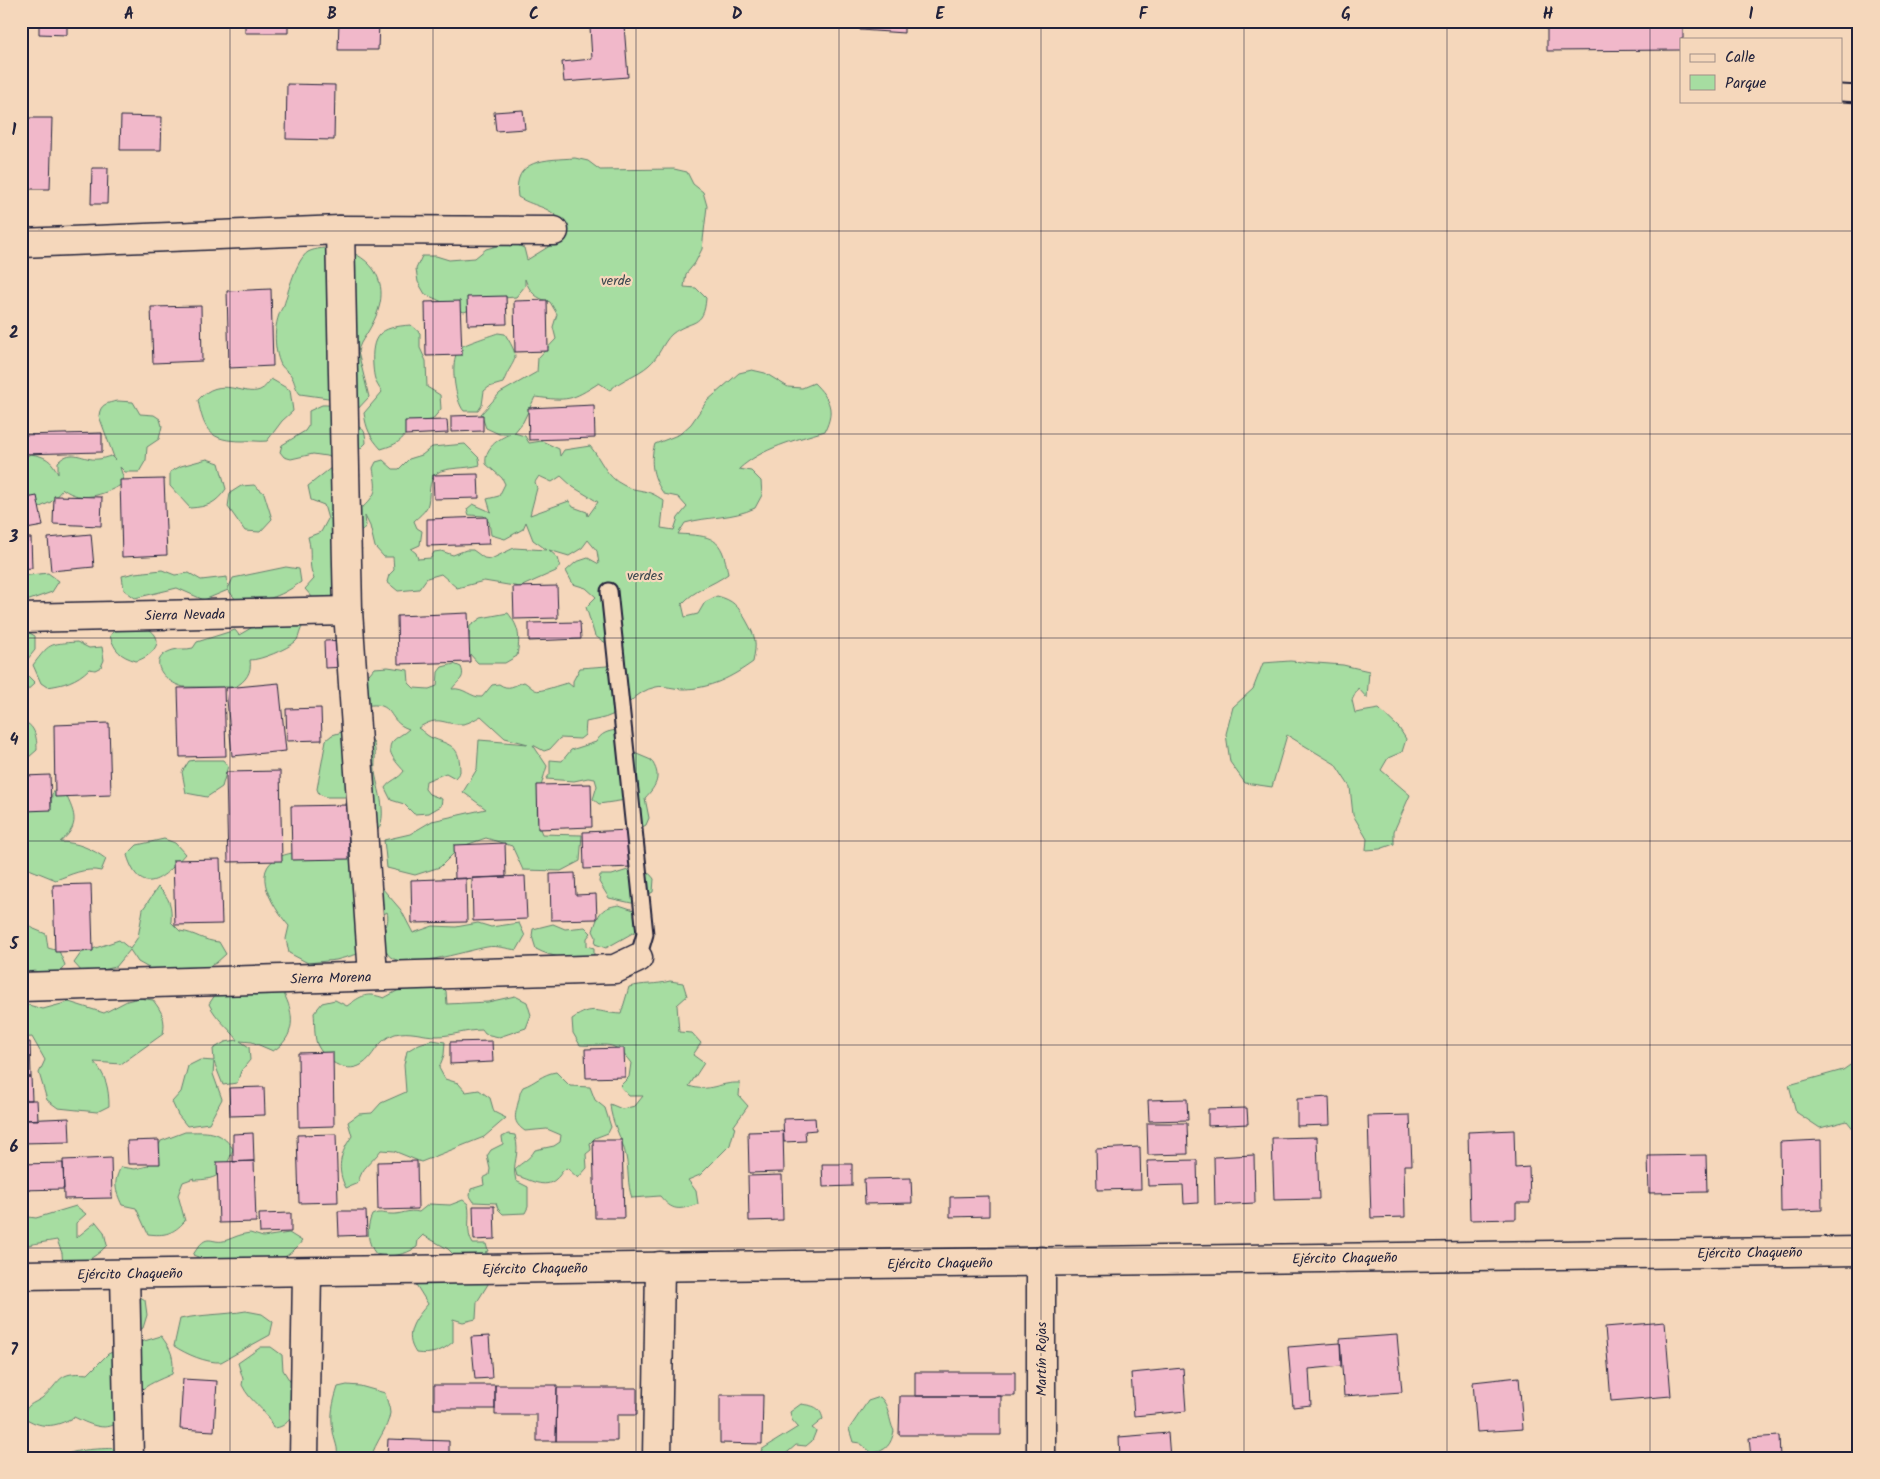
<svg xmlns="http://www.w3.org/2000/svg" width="1880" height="1479" font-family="Kalam,sans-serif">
	<rect width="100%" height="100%" fill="#f5d7bb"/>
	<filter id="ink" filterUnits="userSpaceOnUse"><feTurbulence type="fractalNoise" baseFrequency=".02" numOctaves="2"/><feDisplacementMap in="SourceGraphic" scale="10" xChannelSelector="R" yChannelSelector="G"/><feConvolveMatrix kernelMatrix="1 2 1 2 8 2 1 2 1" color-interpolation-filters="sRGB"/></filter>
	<g filter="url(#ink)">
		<path fill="#a6dda1" stroke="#64806e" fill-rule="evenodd" d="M575,158L588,161L600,170L674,169L687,172L693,184L703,192L707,206L702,249L695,263L686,274L684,287L696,288L706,298C704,329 691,319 672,334C663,342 659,357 649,365C638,375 622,379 610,390L599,383C571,401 568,401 535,397L523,422L514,433L525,436L529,443L542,441L559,449L560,456L564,450L590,446C601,459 606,477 623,485C638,493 646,487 664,501L661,528L674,530L678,518L687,507L678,497L664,494C653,479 649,462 655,444L680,434L691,424L707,401L739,373L752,370L765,373L788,387L802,388L814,383C830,399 835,410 825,431C795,440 762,448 739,469L751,471L761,481L762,495L755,508C732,519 709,516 685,523L678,534C712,536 722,536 728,574C712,586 695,589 682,604L685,617L698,614L705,602L717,596C733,600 738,606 746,620C756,638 757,641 753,662C732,677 710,689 683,689C675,689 664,685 656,687C635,691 627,709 612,715C604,719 594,720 586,722L585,735L580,739L560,738L550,749L544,751L533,745L547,766C540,789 532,812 542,834L582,835L580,861L561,871L523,870L512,846L486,838L460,847L440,867L415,875L387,868L384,840L410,834L432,821L486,809L463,792L477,769L479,740L528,744L505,738L481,716C475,719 470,723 463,724C441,725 441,714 418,728C422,730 426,735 430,737C452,746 460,745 460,772L455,778L446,773L426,781L425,789L429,794L442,799L441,806L429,813L414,814L404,804L391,800L385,788C390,780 399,779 404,771C398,764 385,752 392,742C396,737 404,734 409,729C385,721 397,700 364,706L365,679L374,668L388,667L408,670L409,683L414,688L429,689L437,686L438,672L442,667L454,664L461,667C466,679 458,680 452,689C464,687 471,698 482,697L492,685L499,684C509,691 514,685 524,682C528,684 531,688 535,690C540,693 560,684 568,683L573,687V681L580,668L607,666L615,654L606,643L595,636L586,607L596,597L586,588L573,584L566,571L576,562L588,558L599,564L597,551L588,540L582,548L569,556L549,550L558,558L560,565L556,571L520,587L484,581L457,588L441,574L427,578L419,589L398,591L387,582L389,575L394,570L393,557H384L375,547L370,526L365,516L366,526L357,536L362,549L355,561L349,599L313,598L305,589L314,579C307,562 313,555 308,537L321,532L328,519L324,505L311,500L308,486L341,460L354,462L360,475L351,502L363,507C379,492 376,488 373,468L376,462L383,460L393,469H399L409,459L422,455L432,447L465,444L479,458L480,465C467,469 445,467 437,473C427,480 431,497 427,507C424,513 418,517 414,521L417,528L422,531L420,545L411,549L416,553L418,559L431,558L434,552L441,551L453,555L466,550H473L484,558L491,559L514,548L547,550L533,540L526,522L523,529L505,539L491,535L489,522L484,516L469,515L467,509L473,504L491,512L487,499L499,496L505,484L502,478L486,464C484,448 498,439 510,434H499L486,428L481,414L500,393L537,372L538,358L556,339L553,327L557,314L550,302C536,298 530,293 525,279V286L516,297L503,298L464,312L425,294L418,282L416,269L422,256H436L449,260L475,258L486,249L511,242L524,248L527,260L561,239L565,226C549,204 538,209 518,197C512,158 546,160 575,158ZM539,476L552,482L561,476L573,487L598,502L588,516L587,512L573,507L569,501L530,515L537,488L535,482Z
			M335,247C350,250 365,257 374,270C388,292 379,314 366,335C362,341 359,345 358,352L369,397L355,412L328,398L300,394C295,388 295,383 292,377C290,372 284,370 281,365C273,349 273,320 284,305C288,292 296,260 308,252C316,248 326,248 335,247Z
			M411,325L420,333V348L426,361L427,387L440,395L441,409L432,420L410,423C405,440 398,444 381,449C370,437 366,428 364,413L382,392C375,382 374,378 373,366C371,335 379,327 411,325Z
			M498,333L505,334C523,363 513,356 503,383L489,387L484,391L482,405L478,411H464C455,402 448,356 461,347C465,344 492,335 498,333Z
			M271,379L290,390L293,411L282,421L267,441C259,442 251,440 243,441C210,441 204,431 198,400C221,374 243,397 260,390C265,388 268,383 271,379Z
			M118,401L133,402L140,414L154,415L160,419L162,426L159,439L147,447L146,460L139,472H125L120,467L123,477L121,485C102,495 82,503 63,489L51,502L38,508L21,502V461L30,454C45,456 52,460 58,474V462C73,447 83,461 98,459C102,459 106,457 111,456L115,460L99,416C100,404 107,403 118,401Z
			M322,405C340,404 340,413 352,422C362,431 365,425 366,443L361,448L333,457L313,454L291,459L284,457L280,452L282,445L305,431L309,425V411Z
			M207,459L219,463L226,489C216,503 208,507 190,508L170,486V472L181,466Z
			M254,485L264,493L272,519L260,532L245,531L228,507L230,493L241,486Z
			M286,567L299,569L301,582C277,599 266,601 237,601L228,590L204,600L177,588L135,598L124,590L122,576L135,573L162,570L175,575L189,573L201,580L227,577L228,589L233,578Z
			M48,573L59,581L52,592L21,603V576Z
			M508,613C520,628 520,638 517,656L505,663H478L468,652L470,626L481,618Z
			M263,621H298L302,627C299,632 299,639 295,642C287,649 261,660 250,660C252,672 246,681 235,687H184C165,683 144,659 173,650C179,648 186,650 193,648L197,642L235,630L239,635Z
			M138,623C143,626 152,630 155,635C163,647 145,659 136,661C120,656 115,651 110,636L118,625Z
			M21,628L35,636V650L27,660L25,673L35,683L21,696Z
			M77,642L89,648L102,647L104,660L101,667L95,670L89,669C77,681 63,685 47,687L41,683L33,665C50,643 48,644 77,642Z
			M1290,661L1343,665L1369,671L1367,698L1358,688L1352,700L1355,713L1379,709L1399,728L1406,739L1402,752L1388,758L1381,770L1410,795L1394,831V844L1380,849L1366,850L1367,839L1353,815L1350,787L1335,764L1287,735L1272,787L1245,783L1230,762L1226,734L1233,707L1253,689L1263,663Z
			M21,721C35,724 37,737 37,750L21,764Z
			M359,727C363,730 368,734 371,738C378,748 374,761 375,772C378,792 394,829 366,838C358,840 354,842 347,840L343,828L353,817L350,797H326L319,794L317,789L326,740L332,735Z
			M618,730L632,752L651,760C662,776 657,785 645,798L649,818L646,825L633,832L626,800L599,804L593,799L597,786L595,779L588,778L574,781L546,779L550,774V760L562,761L571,750L596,742C601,733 608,731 618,730Z
			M196,760H223L228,766L222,787L207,797L186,793L182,772L189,761Z
			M61,783C71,809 85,822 60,842C76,842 93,849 106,859L101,871C85,867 70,875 56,880L29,869L21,860V789L28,802L39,810L51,807L52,794Z
			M164,839L175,843L185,854C165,877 141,901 127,855L137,845Z
			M304,850L356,851L361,884L382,888L401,910L413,933L433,926L456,927L478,923L491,927L519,923L525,936L517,950C508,949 496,945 487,947C467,950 398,974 387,953C378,934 391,926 387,912L378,918L364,950L358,954L336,960L308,963L289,953L286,939L289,926C277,912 251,876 274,860C281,854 295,853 304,850Z
			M631,869C641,869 649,871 654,879L653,892L641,898L636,904L609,898L599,882L600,875H612Z
			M158,887C170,898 172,906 171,922L180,931C196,933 203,941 219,942L226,954L216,963L203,969L163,976L138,962L130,950L116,967L102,970L96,975L83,973L74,963L81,953L119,940L130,949L138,937L143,909Z
			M619,905L637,911L638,930L606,948L595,944L596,937L593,931C599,913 600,908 619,905Z
			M21,919L34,929L46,934L48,948L59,951L65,965L57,976L34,971L21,974Z
			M553,924L565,929L585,927L591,933L587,938V946L594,948V955C577,961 552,958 536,949L532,936L533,929Z
			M670,981L683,983L687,996L677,1005L679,1032L692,1033L701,1043L693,1055L704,1063L689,1086C709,1093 719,1082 740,1083L739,1096L748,1106L733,1127H735L730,1145L700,1175L688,1180L696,1191L698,1204C679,1210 673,1212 660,1196L632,1198C627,1184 629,1170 626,1156C622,1137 611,1123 610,1104L622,1109L635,1106L643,1096H629L620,1086L629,1077L631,1063C612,1038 608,1047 580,1045L573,1033L572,1019C594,1004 597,1013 621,1014L629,987C643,983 656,985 670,981Z
			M437,982L446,991L447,1004L488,1002L515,996L527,1002L531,1015L526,1028L499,1037L485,1034L482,1030C466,1030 452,1036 437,1036C422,1036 410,1030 395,1034C376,1040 375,1057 361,1065C345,1074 324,1060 317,1044C314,1036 315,1022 314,1013L322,1003L335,1000L347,1006C362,995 367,992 384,998L408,985Z
			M217,992H283C295,1014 296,1037 273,1051L252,1042L240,1041L249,1047L250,1060L241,1071L237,1083L223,1085L214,1062L213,1074L222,1099L209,1123L187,1126L178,1115L172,1102L181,1092L188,1066L200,1060L214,1061L213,1049L225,1042L238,1040C228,1027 216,1019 209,1004Z
			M139,998L153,1000C162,1012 166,1019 163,1034L121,1064L94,1062C106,1075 109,1089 109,1106L97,1112L58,1108L47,1100L39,1073L45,1060L32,1037L21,1038V1003L43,1009L69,1002L104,1013L127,1001Z
			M432,1040L445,1042L444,1055L439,1068L445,1079L458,1083L466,1092L479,1090L490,1098L494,1112L506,1118L484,1137L421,1162L394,1151L381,1150C371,1164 362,1166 358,1183L346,1188C336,1169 340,1153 352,1136L348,1122L359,1114L372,1113L381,1103L406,1092L404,1065L407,1051L419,1044Z
			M1859,1059V1136L1847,1121L1820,1128L1796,1112L1789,1085L1843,1070Z
			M556,1072L570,1086L590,1087L595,1100L605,1108L611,1127L608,1133L595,1138L590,1143L591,1150L586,1154L587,1168L578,1178L567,1168C561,1171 561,1175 556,1179C545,1190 529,1179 517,1176L515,1169C522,1162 529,1160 535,1150L554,1146L560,1142L561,1135L547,1129L525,1131C512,1122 515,1116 518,1103C520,1096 519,1093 523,1087C535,1083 542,1074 556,1072Z
			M185,1132C207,1132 220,1129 233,1149C225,1173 219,1180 193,1180L194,1178L183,1182L178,1195L185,1221C173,1234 165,1236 148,1234L136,1208L122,1205C115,1190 113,1182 121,1167L135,1169L148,1166L161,1141Z
			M508,1134L515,1135C521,1157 511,1161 516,1181L528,1187V1207L525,1213L503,1214L498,1209L496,1203L474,1202L470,1196L471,1189L484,1185L483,1178L489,1175L490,1169L487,1156L491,1150L503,1144L502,1137Z
			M463,1200L468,1204C471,1218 465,1232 473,1244H486L488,1251L485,1252L489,1254L492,1262L490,1281L477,1302L476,1319L463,1322L453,1319V1342C441,1352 431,1355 416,1353C403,1334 415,1319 428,1304L415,1283L453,1254L448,1249L423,1235L418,1240L417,1247C405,1255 390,1258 376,1254C367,1243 366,1228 372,1215C380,1211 383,1214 391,1214C401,1215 408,1209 419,1212L429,1204L450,1205Z
			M76,1206L86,1214L76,1223V1238L96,1222L104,1232L107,1245C98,1256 87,1259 77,1269L63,1268L62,1253L57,1240L21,1246V1216L36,1218Z
			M250,1233L263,1237L289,1233L302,1241C292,1256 273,1263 257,1273L219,1265L193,1255C208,1229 211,1246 227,1240C235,1237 241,1234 250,1233Z
			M134,1293L145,1300L147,1315L143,1328L135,1333Z
			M246,1311L262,1314L273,1322L270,1335L221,1362C206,1363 186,1354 174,1346L180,1319C203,1314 223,1315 246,1311Z
			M161,1336C171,1349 175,1358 172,1374C159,1380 147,1384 138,1393C130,1401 126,1415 118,1422C105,1433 87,1423 74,1417C54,1428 41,1429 22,1416C29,1403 31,1405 42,1398C62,1382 56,1371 88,1374L108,1354L121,1348Z
			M261,1347H271L282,1355L283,1370L301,1399C294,1412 289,1428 273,1428C265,1406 251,1404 242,1385L243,1379L238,1363Z
			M347,1385L360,1386L385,1393C386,1399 390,1407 390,1413C388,1429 375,1442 371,1458H337C339,1447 334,1441 333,1431C330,1414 333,1403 338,1387Z
			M880,1397C890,1406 888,1419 894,1431C891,1444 887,1451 872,1453L860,1443L853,1442L849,1429L868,1401Z
			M801,1404C813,1406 820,1406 823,1419L812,1428L816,1431L812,1441L806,1446L796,1445L781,1458H765L761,1450L798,1427L792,1420L790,1412Z
			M120,1448L131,1458H61C71,1448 105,1449 120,1448Z"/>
		<path fill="#f1b8ca" stroke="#22223b" d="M39,21H67V35L39,34Z
			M245,21H288V33H245Z
			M339,21H379L378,50H338Z
			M860,21H904V33L860,30Z
			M1028,21H1064V24L1028,23Z
			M1189,21H1210L1209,25L1189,24Z
			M624,25L628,77L564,82L562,62L592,59L590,27Z
			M1547,26H1683V39H1681V50L1547,51Z
			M287,84L335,85L334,140L286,139Z
			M523,110L525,129L496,131L494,112Z
			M121,116L162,117L161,150H120Z
			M21,118H52L50,189H21Z
			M92,168H108L107,204H91Z
			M271,289L273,366L229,368L227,291Z
			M506,296L507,324L468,325L467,297Z
			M547,300L548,351L515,352L514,301Z
			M460,301L462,355L426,356L425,302Z
			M201,306L202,361L153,363L151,307Z
			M594,405L595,438L529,440L528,408Z
			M483,415V431L451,432V416Z
			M447,420L448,433L405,435V421Z
			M102,433V452L21,454V435Z
			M478,474L479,498L434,499L433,475Z
			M164,479L167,555L122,557L120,480Z
			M37,496L43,526L21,530V499Z
			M54,496L102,497L101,526L53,524Z
			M487,517L489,544L427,546V519Z
			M91,534L94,567L51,571L48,538Z
			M21,538H31L32,568L21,569Z
			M557,586L558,618L514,619L513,587Z
			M468,613L470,662L398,664L397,616Z
			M580,622L581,639L529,641V623Z
			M347,640V667L325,668L324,641Z
			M279,683L286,751L232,756L226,688Z
			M224,687L226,756L180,757L178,688Z
			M321,708L322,740L287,741L286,709Z
			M109,723L111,795L55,797L54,725Z
			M280,771L282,861L228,862L226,772Z
			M50,775L51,810L25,811L24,776Z
			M591,784L592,827L538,829L537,785Z
			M348,805L349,859L292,860L291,806Z
			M630,830L631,867L584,869L583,832Z
			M505,843L506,877L455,879L454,845Z
			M220,859L222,924L175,925L173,860Z
			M575,873L576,895L596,894L597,919L551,920L550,874Z
			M525,876L527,919L473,921L472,878Z
			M466,878L467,922L412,923L411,880Z
			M91,884L93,951L55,952L53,885Z
			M492,1041L493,1062L450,1064V1042Z
			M30,1042L31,1077H21V1043Z
			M624,1048L625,1077L586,1078L585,1049Z
			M333,1052L334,1126L299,1127L298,1053Z
			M21,1077H31L32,1100H21Z
			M264,1087L265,1115L230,1116L229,1088Z
			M1329,1097L1330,1125L1297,1126V1099Z
			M1187,1099L1188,1120L1149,1121L1148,1100Z
			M21,1100H37L38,1120H21Z
			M1247,1108L1248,1124L1208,1126V1109Z
			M1410,1115L1412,1165H1404L1405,1217L1371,1218L1368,1116Z
			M69,1118L70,1142L21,1143V1120Z
			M815,1118L816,1130L805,1131L806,1141L784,1142L783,1119Z
			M1147,1123H1187L1188,1154L1148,1155Z
			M1514,1130L1515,1168L1529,1167L1530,1203H1516V1219L1470,1220L1468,1132Z
			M783,1131L784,1172L749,1173L748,1132Z
			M253,1133L254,1161L233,1162V1134Z
			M336,1134L338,1202L299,1203L297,1135Z
			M1317,1137L1319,1199L1274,1200L1272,1138Z
			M159,1140L160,1164H128L127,1141Z
			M593,1140H622L624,1218H595Z
			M1821,1140L1822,1210L1781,1212L1780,1142Z
			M1140,1147L1141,1189L1097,1190L1096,1149Z
			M1254,1155L1255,1203L1215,1205L1214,1157Z
			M1706,1155L1707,1192L1649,1193L1648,1156Z
			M111,1158L112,1198L64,1199L63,1160Z
			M1197,1160L1198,1203L1184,1204L1183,1185L1148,1186L1147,1161Z
			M254,1161L256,1222L219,1223L217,1162Z
			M417,1161L418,1209L378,1210L377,1162Z
			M63,1163L64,1189L21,1190V1164Z
			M822,1164H852V1186L823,1187Z
			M782,1175L783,1220L749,1221L748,1176Z
			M911,1178L912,1203L865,1204L864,1179Z
			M989,1196V1216L950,1217V1197Z
			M473,1206H494L495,1239L474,1240Z
			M338,1211H366L367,1235L339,1236Z
			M291,1213V1232L260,1233L259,1214Z
			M1665,1322L1671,1396L1611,1401L1605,1327Z
			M1397,1335L1402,1392L1344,1396L1340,1339Z
			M489,1336L492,1378L475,1379L471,1337Z
			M1340,1343L1341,1366L1309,1369L1311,1405L1293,1407L1288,1347Z
			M1183,1368L1186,1411L1134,1416L1131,1373Z
			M915,1372H1015V1396H915Z
			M1519,1377L1523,1429L1477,1432L1473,1382Z
			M183,1379L217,1381L214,1431L180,1429Z
			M434,1385H495V1409H434Z
			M495,1385H557L556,1441H537V1415H495Z
			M557,1388H637V1415H617V1441H556Z
			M720,1395H763L762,1444L720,1443Z
			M900,1396H1001V1435H899Z
			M1168,1433L1170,1458H1120L1119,1437Z
			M1779,1436L1780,1458H1751L1749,1438Z
			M388,1439L449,1441V1458H387Z"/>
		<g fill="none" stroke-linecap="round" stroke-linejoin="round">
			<defs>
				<path id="lane" d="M1841,93L1859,94
					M609,591L645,934L638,958"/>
				<g id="street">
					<path d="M340,230L348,611L373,975"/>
					<path d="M21,243L340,230L554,231"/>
					<path id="s1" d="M21,618L348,611"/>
					<path id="s2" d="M21,987L615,969L638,958"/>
					<path d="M1041,1261V1458"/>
					<path d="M125,1274L129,1458"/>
					<path id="s3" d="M21,1275L1859,1251"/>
					<path d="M304,1458L307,1273"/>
					<path d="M657,1458L660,1266"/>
				</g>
			</defs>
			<use href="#lane" stroke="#22223b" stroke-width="19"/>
			<use href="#street" stroke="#22223b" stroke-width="31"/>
			<use href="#lane" stroke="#f5d7bb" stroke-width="15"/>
			<use href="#street" stroke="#f5d7bb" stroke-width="28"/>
		</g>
	</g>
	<path fill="none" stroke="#22223b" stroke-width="1" stroke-opacity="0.55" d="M230,21V1458M433,21V1458M636,21V1458M839,21V1458M1041,21V1458M1244,21V1458M1447,21V1458M1650,21V1458M21,231H1859M21,434H1859M21,638H1859M21,841H1859M21,1045H1859M21,1248H1859"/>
	<g text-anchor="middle" stroke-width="4.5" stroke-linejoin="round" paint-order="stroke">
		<g font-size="14" fill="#3c474f" stroke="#f5d7bb">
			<text x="616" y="285">verde</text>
			<text x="645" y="580">verdes</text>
		</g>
		<g font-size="14" fill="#22223b" stroke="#f5d7bb">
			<text dy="5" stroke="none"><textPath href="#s1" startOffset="164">Sierra Nevada</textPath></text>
			<text dy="5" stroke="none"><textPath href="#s2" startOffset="310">Sierra Morena</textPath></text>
			<text dy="5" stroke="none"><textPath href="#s3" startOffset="1729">Ejército Chaqueño</textPath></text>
			<text dy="5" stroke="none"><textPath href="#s3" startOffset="1324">Ejército Chaqueño</textPath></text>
			<text dy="5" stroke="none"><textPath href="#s3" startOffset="919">Ejército Chaqueño</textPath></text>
			<text dy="5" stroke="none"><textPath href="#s3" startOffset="514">Ejército Chaqueño</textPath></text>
			<text dy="5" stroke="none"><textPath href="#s3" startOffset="109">Ejército Chaqueño</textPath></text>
			<text transform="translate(1041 1359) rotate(-90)" y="5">Martín Rojas</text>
		</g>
	</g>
	<rect width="1880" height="1479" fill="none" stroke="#f5d7bb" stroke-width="55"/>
	<rect x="1680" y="38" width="162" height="65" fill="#f5d7bb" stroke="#a18f88"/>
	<rect x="1690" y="54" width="25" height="8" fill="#f5d7bb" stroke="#a18f88"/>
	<text x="1725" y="62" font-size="15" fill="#22223b">Calle</text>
	<rect x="1690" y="75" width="25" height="15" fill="#a6dda1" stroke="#a18f88"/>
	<text x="1725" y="88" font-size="15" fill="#22223b">Parque</text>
	<rect x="28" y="28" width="1824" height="1424" fill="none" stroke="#22223b" stroke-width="2"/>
	<g font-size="16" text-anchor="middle" font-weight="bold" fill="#22223b">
		<text x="129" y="19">A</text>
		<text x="332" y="19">B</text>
		<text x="534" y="19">C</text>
		<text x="737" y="19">D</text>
		<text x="940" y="19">E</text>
		<text x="1143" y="19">F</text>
		<text x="1346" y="19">G</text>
		<text x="1548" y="19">H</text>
		<text x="1751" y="19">I</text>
		<text x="14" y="135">1</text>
		<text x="14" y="338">2</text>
		<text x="14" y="542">3</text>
		<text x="14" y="745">4</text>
		<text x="14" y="949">5</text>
		<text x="14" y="1152">6</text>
		<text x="14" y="1355">7</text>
	</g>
</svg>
